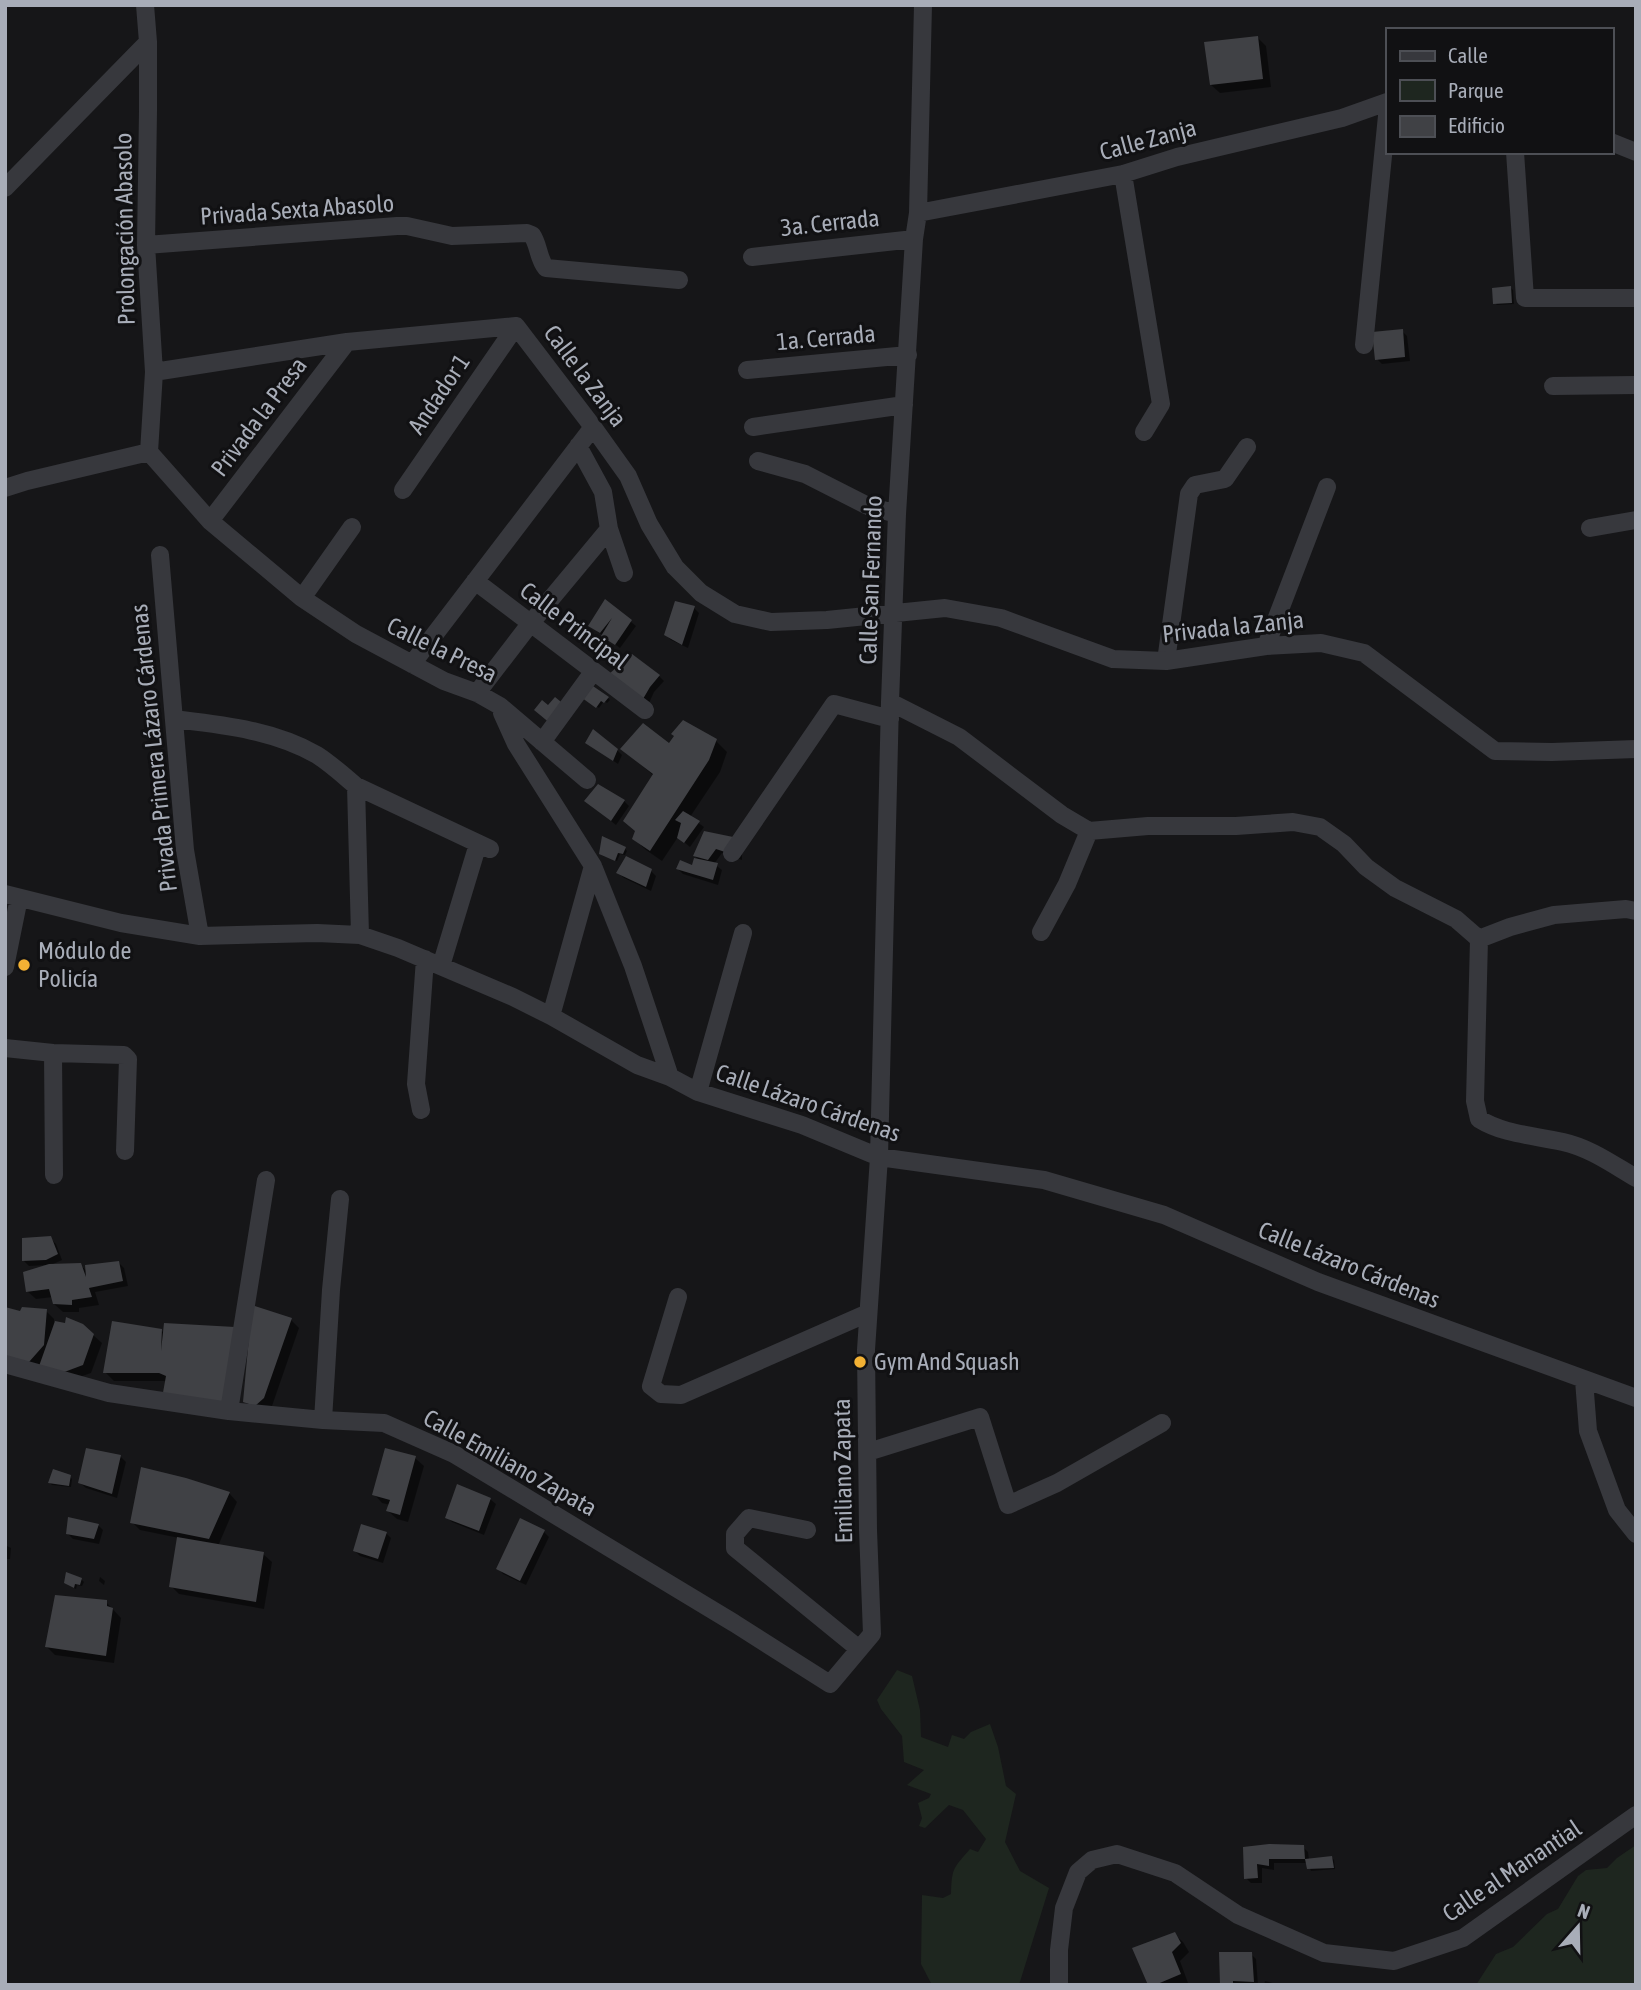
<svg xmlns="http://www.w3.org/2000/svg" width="1641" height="1990" font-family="'Asap Condensed',sans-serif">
	<rect width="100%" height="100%" fill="#161618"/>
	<path fill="#1e261f" d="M897,1670L912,1676L920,1710L921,1737L948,1747L952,1735L964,1739L971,1732L990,1724L998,1747L1006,1786L1016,1794L1005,1842L1020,1871L1049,1888L1019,1985H932L921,1964L922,1895L943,1898L951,1894C952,1867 953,1869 970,1849L978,1852L986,1839L963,1810L949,1805L925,1828L919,1826L922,1818L918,1803L929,1798L931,1794L907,1785L924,1770L904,1762L902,1736L881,1709L877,1700Z
		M1636,1845V1985H1476L1496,1954L1513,1947L1547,1914L1558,1909L1578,1876L1586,1870L1607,1868L1617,1858Z"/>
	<path fill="#0007" d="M1257,37L1266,46L1271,87L1220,93L1211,85Z
		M1511,288L1513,290L1514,304L1497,305L1495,303Z
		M1402,331L1407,336L1410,361L1382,364L1377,359Z
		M605,601L636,626L620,648L590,626Z
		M694,608L699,613L688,648L671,640L666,635Z
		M659,676L664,681L654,692L649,703L617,679Z
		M582,696L608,698L610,700L607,703L604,701L599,708Z
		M716,741L727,752L720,772L690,817L704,827L690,847L678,837L662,861L646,850L634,839L654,776L623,749Z
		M587,743L617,750L622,755L618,764Z
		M624,801L629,806L616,825L592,806Z
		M705,833L742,845V860L722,853L714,864L722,870L718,885L683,874L678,869L693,867L701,862L695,856Z
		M603,839L625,849L627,851L625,855L620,854L617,861L603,856L601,854Z
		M650,870L656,876L651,891L624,878L618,873Z
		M50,1238L56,1244L62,1260L49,1266L80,1265L87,1271L119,1263L124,1268L128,1286L95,1292L99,1305L79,1308V1312H63L54,1304L53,1297L36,1299L27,1291L48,1265L29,1266L24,1261Z
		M46,1311L54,1319V1322L93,1335L102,1343L91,1373L68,1381L18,1370L21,1313Z
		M291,1320L299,1328L272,1406L264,1413L254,1410L245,1402Z
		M161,1330L165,1334L167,1381H114L105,1372Z
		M121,1457L126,1462L117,1498L86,1488L80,1483Z
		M415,1458L424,1466L408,1522L397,1519L388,1511L390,1505L382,1503L374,1494Z
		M70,1477L72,1479L71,1487L52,1485L50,1483Z
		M229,1493L237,1502L218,1546L263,1554L272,1562L264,1609L179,1594L171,1586L179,1538L140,1530L132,1522Z
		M490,1499L496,1504L484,1535L452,1522L447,1517Z
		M98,1525L103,1530L99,1544L73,1539L68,1534Z
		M544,1532L549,1537L526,1585L503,1574L498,1568Z
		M386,1533L391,1538L383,1563L360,1556L355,1551Z
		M5,1545L11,1548L10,1559H5Z
		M67,1575L82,1580L84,1582L82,1586L77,1585L76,1589L68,1585L66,1583Z
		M100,1577L105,1581L104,1585L99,1581Z
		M106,1602L121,1618L114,1663L55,1655L46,1646Z
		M1303,1847L1308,1852L1309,1860L1332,1858L1334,1860L1335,1869L1311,1871L1308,1863H1274V1870L1262,1868V1883H1251L1246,1878L1244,1848Z
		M1174,1934L1183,1942L1189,1952L1180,1961L1188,1983L1183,1985H1150Z
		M1251,1954L1256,1959L1258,1985H1222Z
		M1265,1981L1280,1985H1264Z"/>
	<path fill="#404145" d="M1258,36L1263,79L1210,85L1204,42Z
		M1511,286L1512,303L1493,304L1492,288Z
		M1403,329L1405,357L1375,360L1372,332Z
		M605,599L632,620L615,645L601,636L612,618L600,633L588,626Z
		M675,601L695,606L682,645L664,635Z
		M632,654L660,675L650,687L643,699L609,674Z
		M587,682L609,697L604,703L601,701L596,708L578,695Z
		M555,697L566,706L551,724L534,710L542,700L548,705Z
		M683,720L717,739L709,760L650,851L632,839L635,831L623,821L653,774L620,749L643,723L669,743L674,736L671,734Z
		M593,729L618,749L613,761L585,743Z
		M598,784L625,800L611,821L584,801Z
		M683,811L700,821L684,843L677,838L681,823L675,820Z
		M704,831L738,838L737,856L716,849L708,860L693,856Z
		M602,836L626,847L623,854L618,853L615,861L599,854Z
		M626,856L652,869L646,887L616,873Z
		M694,858L718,863L713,880L676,869L680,860L692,865Z
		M51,1236L58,1254L46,1260L22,1261V1238Z
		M119,1261L123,1281L89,1288L92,1297L72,1300V1305L53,1304L49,1289L26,1292L23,1272L49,1264L81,1263L86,1277L85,1265Z
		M252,1305L292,1318L264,1398L255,1406L243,1402Z
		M5,1307L20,1311L22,1307L47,1309L44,1345L29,1362H5Z
		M66,1317L83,1324L94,1334L83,1365L59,1374L38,1369L55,1321L65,1323Z
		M112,1321L162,1329L161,1351L164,1323L235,1327L226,1408L162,1398L166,1376L159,1373H103Z
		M86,1448L121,1455L112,1494L78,1483Z
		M385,1448L416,1456L400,1515L386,1511L390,1500L372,1495Z
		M141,1467L186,1478L230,1492L209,1539L130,1523Z
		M53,1469L71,1475L69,1486L48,1483Z
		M457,1484L491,1498L479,1531L445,1518Z
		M68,1517L99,1524L94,1539L66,1534Z
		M520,1518L545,1530L520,1581L496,1569Z
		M361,1524L387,1532L378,1559L353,1551Z
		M177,1537L264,1552L256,1602L169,1587Z
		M66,1572L82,1578L80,1585L75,1584L74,1588L64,1583Z
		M55,1595L107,1600V1606L113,1608L106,1656L45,1647Z
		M1269,1844L1304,1845L1305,1859L1332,1856L1334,1868L1307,1869L1305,1859H1269V1866L1257,1864L1258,1878L1244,1879L1243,1847Z
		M1175,1932L1181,1943L1172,1952L1181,1974L1155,1985H1148L1132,1948Z
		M1219,1952H1252L1254,1982L1233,1981V1985H1220Z"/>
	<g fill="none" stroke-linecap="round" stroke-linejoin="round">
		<path stroke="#37383d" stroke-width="18" d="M145,5L148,42V111L146,245L154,372L149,452
			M1611,142L1636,152
			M1515,152L1525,298H1636
			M1123,174L1161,404L1144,432
			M5,188L148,42
			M918,213L1123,174L1177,157L1342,118L1387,102
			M146,245L397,226H407L452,236L527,233L532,235C539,245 538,259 546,268L679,280
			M752,257L914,239
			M516,326L593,427L628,476L649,524L675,567L701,593L735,614L771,622L827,620L945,608L1001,618L1113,659L1166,661L1266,646L1321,643L1364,653L1495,751L1552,752L1636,749
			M1364,345L1387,116
			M747,370L908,355
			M154,372L347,342L516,326
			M1553,386L1636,385
			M753,427L904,405
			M578,446L603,492L609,529L624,573
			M149,452L210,521L302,598L356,634L444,681L477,693L500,706L587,780
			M758,461L805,474L868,506L897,514
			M5,488L27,481L149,452
			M403,490L516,326
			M210,521L347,342
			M1590,528L1636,520
			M160,555L185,850L200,936
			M475,581L645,710
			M302,598L352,527
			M1266,646L1327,487
			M1166,661L1189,494L1195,485L1225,479L1247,447
			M412,664L593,427
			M477,693L530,624L609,529
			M890,702L959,737L1062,815L1089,831L1148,826H1236L1293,822L1320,827L1344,844L1366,867L1395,888L1456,919L1479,939L1510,927L1554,915L1626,909L1636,911
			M502,713L516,744L593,866L633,966L670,1077
			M174,719C223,725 273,730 317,755C331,764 343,775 356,786L360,935
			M542,742L593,672
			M356,786L490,849
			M732,853L834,704L890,719
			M5,894L121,923L200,936L317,933L360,935L398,948L513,997L551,1016L637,1065L670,1077L698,1092L802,1125L879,1157L1044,1180L1164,1215L1318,1282L1636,1398
			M1041,932L1067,884L1089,831
			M1479,939L1475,1101L1479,1119C1505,1135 1534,1135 1563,1142C1590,1148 1612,1164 1636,1178
			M441,966L478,844
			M5,967L19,898
			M551,1016L593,866
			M5,1048L53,1053L124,1055L128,1059L125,1151
			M53,1053L54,1175
			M698,1092L743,933
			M421,1110L416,1084L425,959
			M678,1297L651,1386L661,1394L681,1395L868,1313
			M5,1364L109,1393L229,1411L323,1420L384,1423L454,1454L734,1623L830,1684L872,1634L868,1530L866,1350L879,1157L890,702L897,514L914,239L918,213L923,5
			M1584,1380L1588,1431L1617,1510L1636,1534
			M229,1411L266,1180
			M323,1420L331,1290L340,1199
			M868,1452L980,1417L1008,1505L1057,1483L1162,1423
			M807,1530L749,1518L735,1534V1548L859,1649
			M1059,1985V1950L1064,1908L1078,1872L1092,1860L1117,1854L1175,1873L1238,1915L1324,1953L1394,1961L1463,1938L1636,1815"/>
	</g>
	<g fill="#f2b134" stroke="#111113" stroke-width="2.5">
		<circle cx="24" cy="965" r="7"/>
		<circle cx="860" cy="1362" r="7"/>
	</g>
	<g text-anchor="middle" stroke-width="6" stroke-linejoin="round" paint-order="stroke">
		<g font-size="24" fill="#a8adb8" stroke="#111113">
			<text transform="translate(1148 140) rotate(-15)" y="8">Calle Zanja</text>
			<text transform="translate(297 210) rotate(-4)" y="8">Privada Sexta Abasolo</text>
			<text transform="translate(830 223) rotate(-6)" y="8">3a. Cerrada</text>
			<text transform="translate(125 229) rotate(-91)" y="8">Prolongación Abasolo</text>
			<text transform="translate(826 338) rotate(-5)" y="8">1a. Cerrada</text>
			<text transform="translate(585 376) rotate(53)" y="8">Calle la Zanja</text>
			<text transform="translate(439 394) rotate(-56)" y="8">Andador 1</text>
			<text transform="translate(259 417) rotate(-53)" y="8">Privada la Presa</text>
			<text transform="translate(871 580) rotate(-88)" y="8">Calle San Fernando</text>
			<text transform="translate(574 626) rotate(37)" y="8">Calle Principal</text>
			<text transform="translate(1233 627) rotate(-6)" y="8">Privada la Zanja</text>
			<text transform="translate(442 650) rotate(26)" y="8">Calle la Presa</text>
			<text transform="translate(154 748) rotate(-96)" y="8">Privada Primera Lázaro Cárdenas</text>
			<text transform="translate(808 1103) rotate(19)" y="8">Calle Lázaro Cárdenas</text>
			<text transform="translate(1349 1265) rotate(22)" y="8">Calle Lázaro Cárdenas</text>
			<text transform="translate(510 1463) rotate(29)" y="8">Calle Emiliano Zapata</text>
			<text transform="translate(843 1471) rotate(-91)" y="8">Emiliano Zapata</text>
			<text transform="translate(1512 1871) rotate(-34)" y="8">Calle al Manantial</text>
		</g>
		<g font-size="24" fill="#a8adb8" stroke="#111113" text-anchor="start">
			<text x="38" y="959">Módulo de<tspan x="38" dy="28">Policía</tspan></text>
			<text x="874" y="1370">Gym And Squash</text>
		</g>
	</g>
	<rect width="1641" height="1990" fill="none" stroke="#a8adb8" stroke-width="14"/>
	<rect x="1386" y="28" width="228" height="126" fill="#111113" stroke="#4d4f55" stroke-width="2"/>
	<rect x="1400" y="51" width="35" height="10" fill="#37383d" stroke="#4d4f55" stroke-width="2"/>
	<text x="1448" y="63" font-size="21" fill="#a8adb8">Calle</text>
	<rect x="1400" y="80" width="35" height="21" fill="#1e261f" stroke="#4d4f55" stroke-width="2"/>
	<text x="1448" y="98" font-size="21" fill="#a8adb8">Parque</text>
	<rect x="1400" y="116" width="35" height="21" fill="#404145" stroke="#4d4f55" stroke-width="2"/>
	<text x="1448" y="133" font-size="21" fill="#a8adb8">Edificio</text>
	<g transform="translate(1578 1927) rotate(20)" stroke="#111113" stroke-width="5" paint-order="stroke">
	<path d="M0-5L12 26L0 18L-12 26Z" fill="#a8adb8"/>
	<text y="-10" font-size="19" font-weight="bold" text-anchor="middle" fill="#a8adb8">N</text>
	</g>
</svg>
